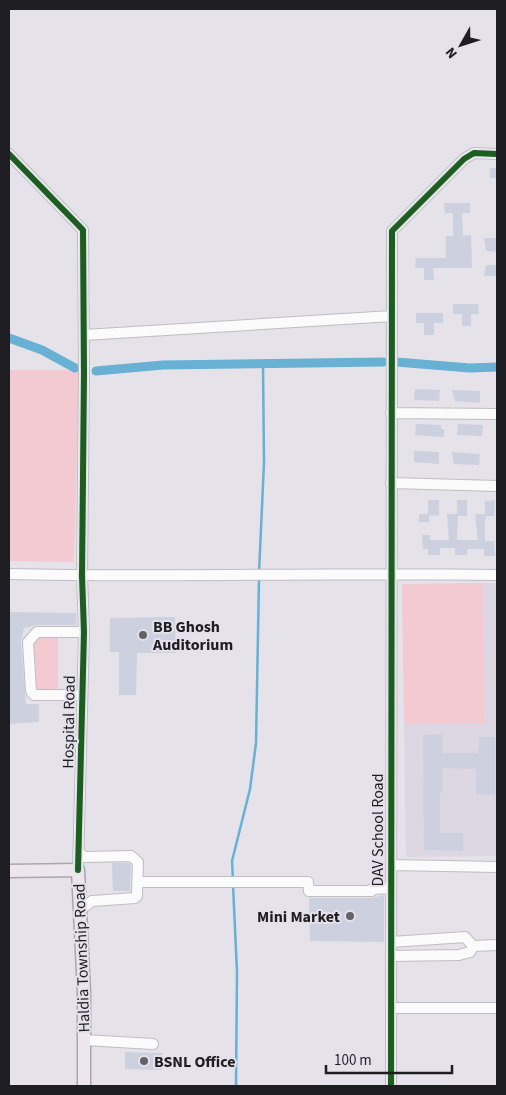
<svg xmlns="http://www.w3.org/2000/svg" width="506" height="1095" font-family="'Source Sans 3',sans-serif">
	<rect width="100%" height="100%" fill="#e5e3e9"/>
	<path fill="#dcd7e3" d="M483,583H497V856L406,857L404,724L485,723Z"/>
	<path fill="#f3cad2" d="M9,370H79L74,562L9,561Z
		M483,583L485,723L404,724L402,584Z
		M38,636H58V690H37L35,688L32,644Z"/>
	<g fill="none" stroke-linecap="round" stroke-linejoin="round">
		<path stroke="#68b0d4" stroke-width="2.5" d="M259,573L264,463L263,363
			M233,880L232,861L250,789L256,743L259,578
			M233,885L237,972L236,1086"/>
		<path stroke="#68b0d4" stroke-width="9" d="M9,338L42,350L75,368
			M396,362L470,368L497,367
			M96,371L163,365L383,362"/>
	</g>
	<path fill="#ccd0df" d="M490,168H497V178H490Z
		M444,203H470V213H462L463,236L471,235L472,268H433L434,280H424V268H415L416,258H446V236H453V213H445Z
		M484,238H497V252L486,251Z
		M486,265H497V276H484Z
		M453,304H478L479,314H471V326H462V314H453Z
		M416,313H443V323H434V335H424V323H416Z
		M415,389L440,390L439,401L414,400Z
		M452,390L480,391V403L455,401Z
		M416,424L441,425V429H444V437L415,435Z
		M458,424L483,425L482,436L457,435Z
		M414,451L439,452V464L414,462Z
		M452,452L480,454L479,465L454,464Z
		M428,500H439V516L429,515V522H419V514H428Z
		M457,500H467V516H458L457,540H478L475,514H485V501L495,500L494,516H486L485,523V541H494L495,556H484V549H467V555H455V548H440V555H428V549H423L422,535H430V540H449L447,514H457Z
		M9,612L76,613V625H37L24,628L21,642L26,704H39V722L9,724Z
		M175,617L176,653H137L136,695H119V652H110V618Z
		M442,734L443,753H478L480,737H495V795L476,794V769L443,768V793H440V833H463V851L424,850L423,735Z
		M112,863H129L131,865L130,891H113Z
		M384,895V942L310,941L309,898H372Z
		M125,1052L162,1053V1070L125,1069Z"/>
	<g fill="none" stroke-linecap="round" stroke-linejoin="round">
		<defs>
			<path id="minor" d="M9,154L83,230L84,374L82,576L84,632L78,870
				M84,335L392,316
				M391,413L497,414
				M391,483L497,486
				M9,574C172,578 334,572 497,575
				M82,695H34L31,691L28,642L37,632H84
				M78,852L85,857L131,856L138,862L137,896L135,898L92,901L80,910
				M391,865L497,867
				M137,882H308L309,891H372V889L391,888
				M391,942L465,937L473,946
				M391,956L459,955L470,952L473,946L497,945
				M391,1008H497
				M84,1040L153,1044
				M391,1086L392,231L464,159L474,153L497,154"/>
			<path id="major" d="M9,871L78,870L84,993V1086"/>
		</defs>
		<use href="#minor" stroke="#bebdc2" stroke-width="12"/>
		<use href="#major" stroke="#aea3ae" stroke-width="15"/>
		<use href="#minor" stroke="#fbfbfc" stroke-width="10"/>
		<use href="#major" stroke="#ede6ec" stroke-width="12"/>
		<defs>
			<path id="cycleway" d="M9,154L83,230L84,374L82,576L84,632L78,870
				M391,1086L392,231L464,159L474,153L497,154"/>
		</defs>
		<use href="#cycleway" stroke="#e4e1eb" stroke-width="9"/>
		<use href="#cycleway" stroke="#1b5e20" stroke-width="6"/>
	</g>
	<g fill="#646267" stroke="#e4e1eb" stroke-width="2">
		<circle cx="143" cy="635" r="5"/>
		<circle cx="350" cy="916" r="5"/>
		<circle cx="144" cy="1061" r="5"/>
	</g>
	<g text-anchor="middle" stroke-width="4" stroke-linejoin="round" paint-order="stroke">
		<g font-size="16" font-weight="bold" fill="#1e1d21" stroke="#e4e1eb" text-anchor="start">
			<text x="153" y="632">BB Ghosh<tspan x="153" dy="18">Auditorium</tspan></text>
			<text x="340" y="922" text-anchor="end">Mini Market</text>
			<text x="154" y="1067">BSNL Office</text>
		</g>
		<g font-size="16" fill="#1e1d21" stroke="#e4e1eb">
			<text transform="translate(68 722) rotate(-89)" y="6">Hospital Road</text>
			<text transform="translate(377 830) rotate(-90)" y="6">DAV School Road</text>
			<text transform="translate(81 958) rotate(-92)" y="6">Haldia Township Road</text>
		</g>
	</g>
	<rect width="506" height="1095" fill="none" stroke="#1e1d21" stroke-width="20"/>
	<g transform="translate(461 45) rotate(231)" stroke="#e4e1eb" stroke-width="4" paint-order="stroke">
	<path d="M0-4L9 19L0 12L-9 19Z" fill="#1e1d21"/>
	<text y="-8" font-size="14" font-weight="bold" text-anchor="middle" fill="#1e1d21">N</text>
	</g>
	<path d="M326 1065v8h126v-8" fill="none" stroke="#1e1d21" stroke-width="2.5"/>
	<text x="334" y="1065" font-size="15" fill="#1e1d21" stroke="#e4e1eb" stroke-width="4" paint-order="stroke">100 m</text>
</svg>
